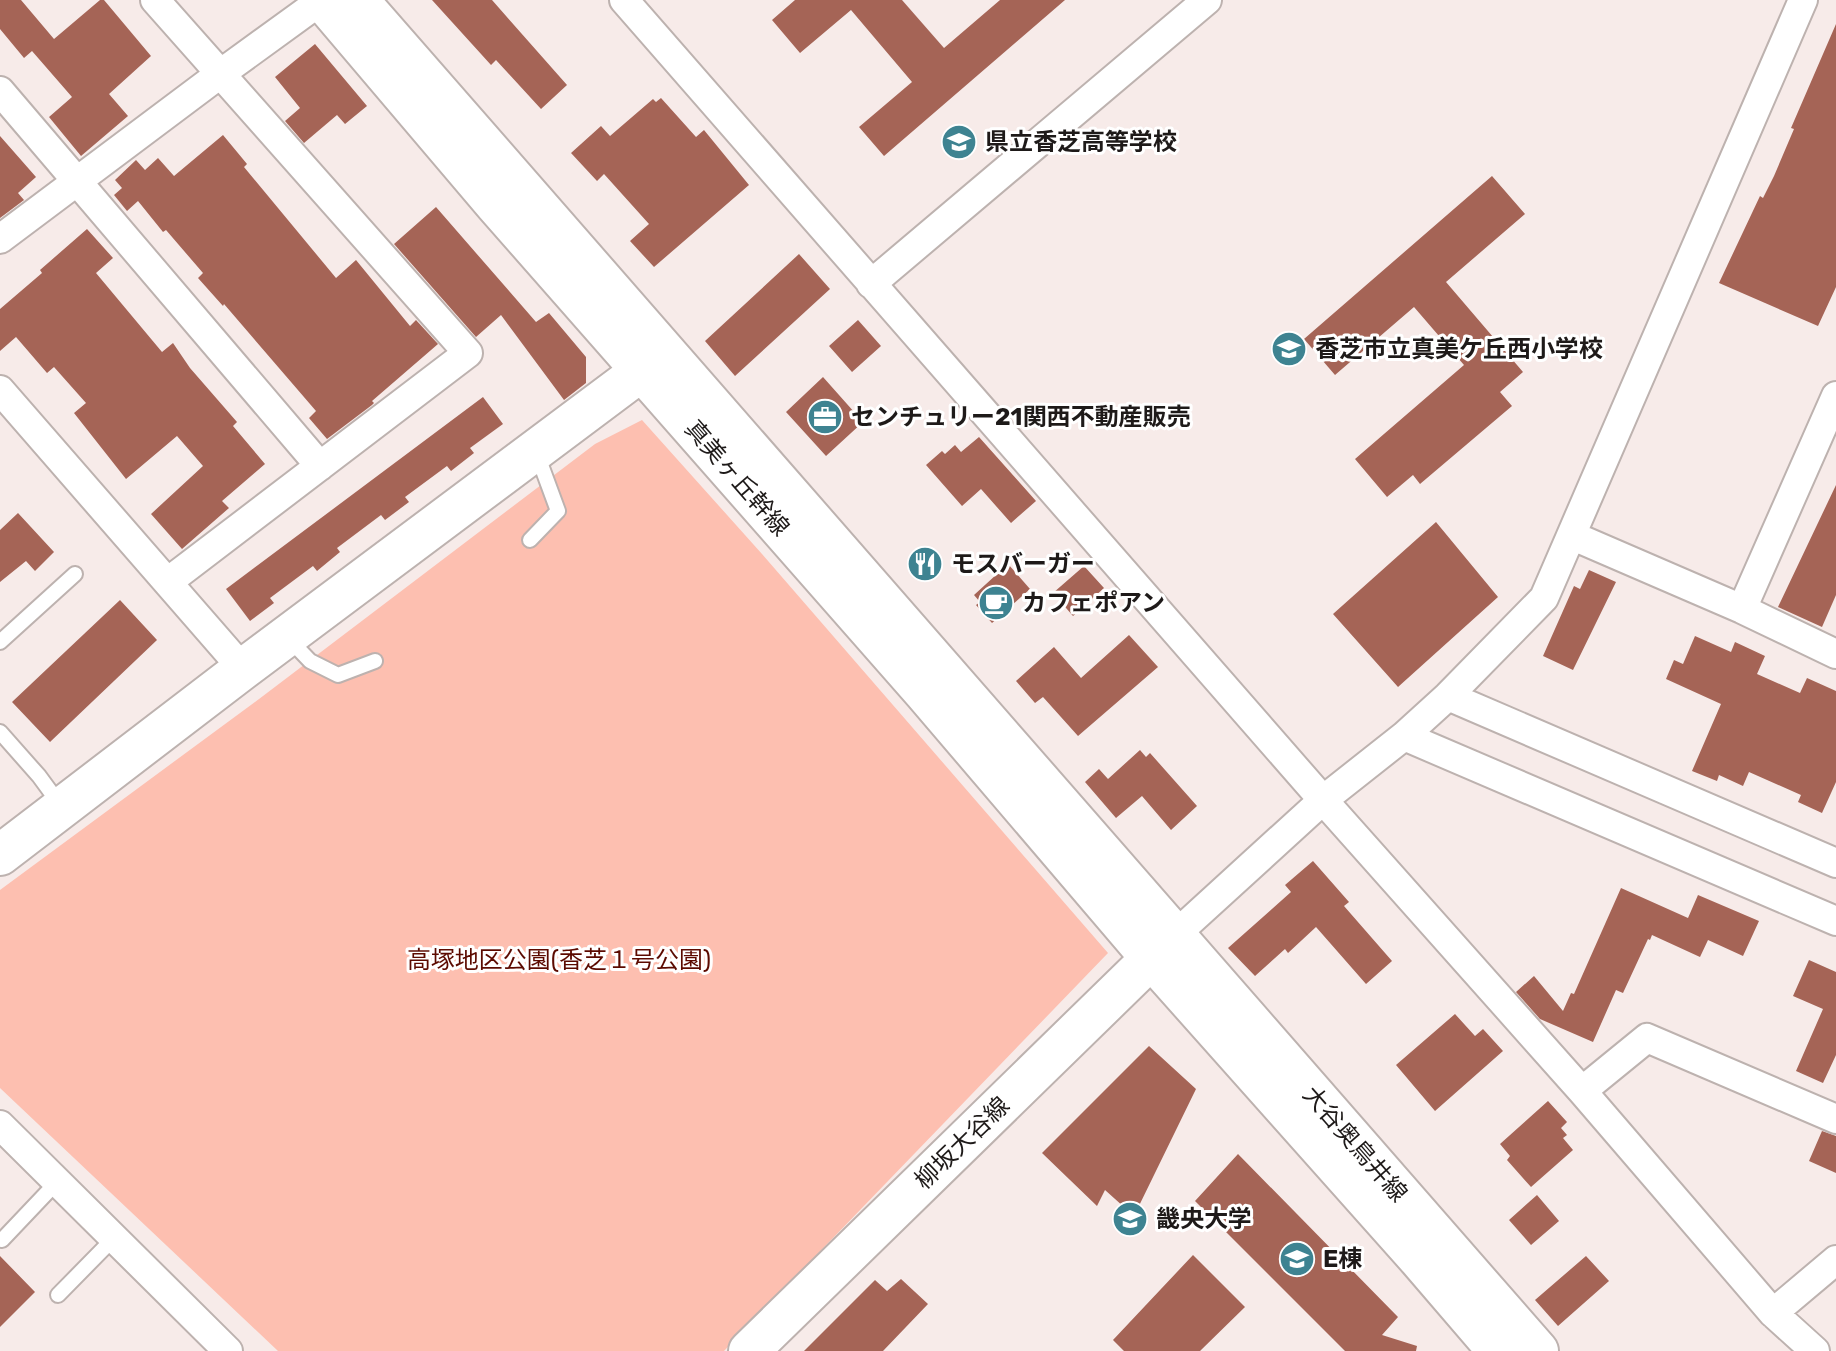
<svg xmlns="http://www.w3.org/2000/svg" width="1836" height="1351" font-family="Rubik,'Noto Sans JP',sans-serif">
	<rect width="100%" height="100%" fill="#f7ebe9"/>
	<path fill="#fdbfb0" d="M642,420L762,554L1108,953L724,1351H278L0,1088V890L263,696L595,444Z"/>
	<path fill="#a56456" d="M0,0H21L54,39L100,0H104L151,56L109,94L128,116L81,156L49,117L72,97L32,51L24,58L0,29Z
		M432,0H492L567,85L541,109L496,60L491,65Z
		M795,0H902L944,48L1000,0H1065L884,156L859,127L912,82L851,10L800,53L772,20Z
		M1836,24V287L1818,326L1719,283L1760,196L1763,198L1774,176L1794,129L1791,128Z
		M315,44L367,106L345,124L337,115L304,143L285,121L300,108L275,77Z
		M661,98L696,137L704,130L749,185L654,267L630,241L649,224L604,174L597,181L571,153L601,126L610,136L653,99L656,102Z
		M223,135L247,164L244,167L336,278L356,260L410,326L416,320L438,344L372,401L374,403L372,405L327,439L309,418L316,411L224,304L223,306L198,278L203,273L166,230L163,232L138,201L127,211L114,195L122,188L115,180L136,160L145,170L158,158L174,176Z
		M0,136L36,177L18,193L24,200L0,218Z
		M1492,176L1525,214L1446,282L1523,372L1500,392L1512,406L1420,484L1413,475L1387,497L1355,459L1464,365L1414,307L1335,375L1304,339Z
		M436,207L536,322L549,313L586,357V383L564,400L501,315L476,337L394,244Z
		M87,229L113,258L96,273L162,352L173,343L190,368L237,422L233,426L265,464L222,501L229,508L182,549L151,514L203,466L177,436L126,479L74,413L86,403L54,367L47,373L16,337L0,351V309L42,273L40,270Z
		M799,254L830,289L735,376L705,341Z
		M858,320L881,346L852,372L829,346Z
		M823,377L863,422L826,456L786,412Z
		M483,397L503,424L470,448L474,453L451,471L447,466L405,497L409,502L385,520L381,515L337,548L340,552L317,571L313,566L270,598L274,603L250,621L226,589Z
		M979,437L1036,501L1011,523L981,489L962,506L926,465L942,451L945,454L955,445L961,452Z
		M1836,485V595L1822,627L1778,607Z
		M18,513L54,552L35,571L26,561L0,582V530Z
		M1436,522L1498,597L1398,687L1333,614Z
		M1008,564L1030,589L992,623L976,605L980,602L974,595Z
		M1084,566L1104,588L1073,616L1053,593Z
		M1589,570L1616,582L1573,670L1543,656L1574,586L1580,589Z
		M120,600L157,640L50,742L12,702Z
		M1129,635L1158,667L1078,736L1043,697L1035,703L1016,681L1054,647L1081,678Z
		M1695,636L1731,652L1735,642L1765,656L1757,674L1800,693L1807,678L1836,691V782L1822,813L1798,802L1801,795L1749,772L1743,786L1719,775L1717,781L1692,771L1721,704L1666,679L1674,660L1683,664Z
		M1140,750L1146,757L1150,753L1197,806L1171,830L1142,796L1116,818L1085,782L1099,769L1108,779Z
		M1313,861L1349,902L1344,906L1392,961L1366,984L1316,927L1288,953L1285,949L1255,976L1228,948L1291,892L1285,885Z
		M1621,888L1688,918L1698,895L1759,921L1743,956L1708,940L1700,957L1652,935L1650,940L1648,939L1623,993L1616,990L1593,1042L1540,1019L1516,992L1534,976L1563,1011L1571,993L1574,994Z
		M1809,960L1836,972V1055L1823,1083L1796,1071L1823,1009L1793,996Z
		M1455,1014L1475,1036L1483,1029L1503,1051L1435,1111L1396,1065Z
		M1149,1046L1196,1089L1134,1216L1105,1190L1097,1206L1042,1153Z
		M1548,1101L1567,1122L1561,1128L1567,1135L1563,1138L1573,1150L1531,1187L1507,1160L1510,1156L1500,1144Z
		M1822,1131L1836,1136V1173L1809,1161Z
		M1238,1154L1398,1317L1382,1335L1417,1346L1416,1351H1345L1195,1201Z
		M1537,1195L1559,1221L1531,1245L1509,1220Z
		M1193,1255L1245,1307L1200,1351H1124L1113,1340Z
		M0,1256L35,1292L0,1327Z
		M1586,1256L1609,1281L1558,1326L1535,1300Z
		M901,1279L928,1304L883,1351H804L875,1280L887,1291Z"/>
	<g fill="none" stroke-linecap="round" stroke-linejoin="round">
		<defs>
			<path id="lane" d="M530,540L558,511L537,454
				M288,638L310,661L338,675L375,661
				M0,642L75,574
				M0,732L39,776L61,806
				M2,1240L57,1182
				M58,1295L114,1238"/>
			<path id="street" d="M155,0L468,353L169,581
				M624,0L1323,800L1582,1091L1773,1313L1815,1351
				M0,91L320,466
				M0,239L220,74L322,0
				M871,284L1207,0
				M0,390L243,669
				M1573,536L1742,609L1836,654
				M1742,609L1836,396
				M1448,696L1836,863
				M1404,736L1836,921
				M1175,935L1323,800L1404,736L1448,696L1544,598L1803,0
				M1582,1091L1647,1038L1836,1119
				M0,1125L228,1351
				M1773,1313L1836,1260"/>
			<path id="secondary" d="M322,0L496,205L924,692L1151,958L1419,1259L1498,1351
				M358,0L1538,1351
				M0,855L243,669L664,354
				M749,1351L1170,940"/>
		</defs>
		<use href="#lane" stroke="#bdb2af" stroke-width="18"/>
		<use href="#street" stroke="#bdb2af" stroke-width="32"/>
		<use href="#secondary" stroke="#bdb2af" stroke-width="44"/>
		<use href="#lane" stroke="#fff" stroke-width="14"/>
		<use href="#street" stroke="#fff" stroke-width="28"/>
		<use href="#secondary" stroke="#fff" stroke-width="40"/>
	</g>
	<defs>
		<symbol id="school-disc" viewBox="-11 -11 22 22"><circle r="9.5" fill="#3e8391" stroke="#fff"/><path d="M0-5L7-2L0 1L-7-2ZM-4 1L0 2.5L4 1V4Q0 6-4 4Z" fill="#fff"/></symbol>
		<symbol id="office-disc" viewBox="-11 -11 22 22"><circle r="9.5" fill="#3e8391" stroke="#fff"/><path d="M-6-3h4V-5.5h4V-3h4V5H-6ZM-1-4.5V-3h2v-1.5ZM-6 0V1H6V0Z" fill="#fff"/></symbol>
		<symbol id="restaurant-disc" viewBox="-11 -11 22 22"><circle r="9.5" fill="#3e8391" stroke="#fff"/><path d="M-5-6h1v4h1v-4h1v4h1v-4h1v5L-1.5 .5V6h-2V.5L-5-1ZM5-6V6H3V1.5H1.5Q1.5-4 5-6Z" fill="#fff"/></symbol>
		<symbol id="cafe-disc" viewBox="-11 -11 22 22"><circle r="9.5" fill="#3e8391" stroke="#fff"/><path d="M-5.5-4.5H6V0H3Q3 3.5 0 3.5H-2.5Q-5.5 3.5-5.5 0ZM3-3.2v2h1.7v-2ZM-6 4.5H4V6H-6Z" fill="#fff"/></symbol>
		<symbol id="university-disc" viewBox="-11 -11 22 22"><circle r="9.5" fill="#3e8391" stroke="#fff"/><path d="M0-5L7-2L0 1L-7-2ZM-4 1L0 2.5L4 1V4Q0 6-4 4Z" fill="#fff"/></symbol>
	</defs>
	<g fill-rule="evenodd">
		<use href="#school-disc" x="939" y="122" width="40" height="40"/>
		<use href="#school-disc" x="1269" y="329" width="40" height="40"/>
		<use href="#office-disc" x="805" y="397" width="40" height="40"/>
		<use href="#restaurant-disc" x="905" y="544" width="40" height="40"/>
		<use href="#cafe-disc" x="976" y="583" width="40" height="40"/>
		<use href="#university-disc" x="1110" y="1199" width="40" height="40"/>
		<use href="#school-disc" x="1277" y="1239" width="40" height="40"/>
	</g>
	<g text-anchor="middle" stroke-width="6" stroke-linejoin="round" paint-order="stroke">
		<g font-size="24" font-weight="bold" fill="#1e1a19" stroke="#fff" text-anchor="start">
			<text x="985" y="150">県立香芝高等学校</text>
			<text x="1315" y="357">香芝市立真美ケ丘西小学校</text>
			<text x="851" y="425">センチュリー21関西不動産販売</text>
			<text x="951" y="572">モスバーガー</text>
			<text x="1022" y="611">カフェポアン</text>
			<text x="1156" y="1227">畿央大学</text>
			<text x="1323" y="1267">E棟</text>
		</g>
		<g font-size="24" fill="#1e1a19" stroke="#fff">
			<text transform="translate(737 478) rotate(49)" y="8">真美ヶ丘幹線</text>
			<text transform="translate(962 1143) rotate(-44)" y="8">柳坂大谷線</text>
			<text transform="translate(1355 1144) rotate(49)" y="8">大谷奥鳥井線</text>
		</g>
		<g font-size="24" fill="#5c0a00" stroke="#fff">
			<text x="559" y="968">高塚地区公園(香芝１号公園)</text>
		</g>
	</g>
</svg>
